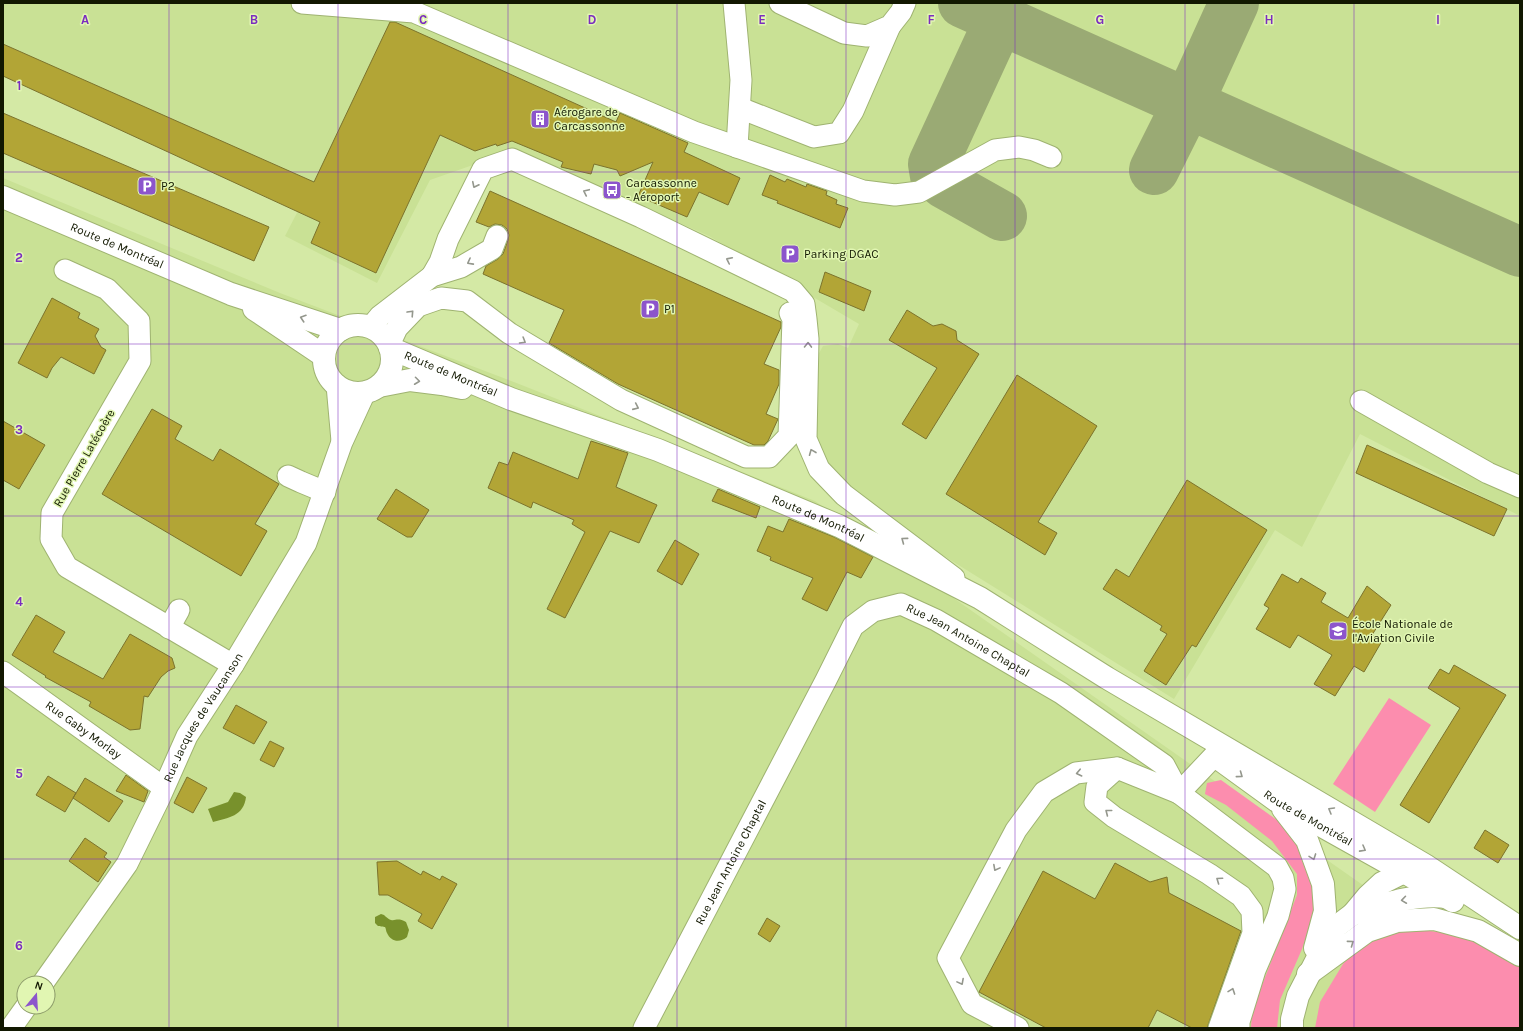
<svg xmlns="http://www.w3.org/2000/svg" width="1523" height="1031" font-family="Karla,sans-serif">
	<rect width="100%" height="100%" fill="#d4e9a5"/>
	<path fill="#c9e195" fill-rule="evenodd" d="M3,3H1520V516L1360,434L1302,547L1275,530L1174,699L907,533L834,478L814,436L817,357L823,346L838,344L848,348L859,324L709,236L516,150L430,180L377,283L285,236L300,207L3,76Z
		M3,178L280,293L519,384L815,501L1417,923L1520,974V1028H3ZM24,983H48V1007H24Z"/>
	<path fill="#fc8dae" d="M1389,698L1431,725L1375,812L1333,784Z
		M1221,780L1281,823L1310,861L1315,910L1302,949L1280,1000L1277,1028H1251L1252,1011L1297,895V874L1272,841L1226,805L1205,794L1207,783Z
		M1413,929L1455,934L1478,942L1520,967V1028H1315L1320,1002L1343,964L1357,948L1375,936Z"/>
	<path fill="#78912c" d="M234,792L240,793L246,797C244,816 228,818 213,822L208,809L228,802Z
		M381,914L384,915C395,926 394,915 406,922L409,930L407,937C400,943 391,942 387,933C386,932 386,928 385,927C384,927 379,926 378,926L375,923V917Z"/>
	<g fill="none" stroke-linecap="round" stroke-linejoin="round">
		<path stroke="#9aaa74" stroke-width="50" d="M963,3L1520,252
			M985,13L993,26L992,36L933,164L935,176L945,184L1002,216
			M1154,170L1199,80L1234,3"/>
	</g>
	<path fill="#b2a536" stroke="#7c732d" d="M390,22H395L616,122L620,113L688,143L684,152L740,178L728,205L699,192L687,217L638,196L653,162L620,176L617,170L594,164L591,174L561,167L563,162L512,141L497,146L496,144L475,151L440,135L376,273L311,243L320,222L3,76V44L314,182Z
		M3,113L269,227L254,261L3,153Z
		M770,175L785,182L787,179L806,187L807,184L827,191L826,195L837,200L836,204L848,208L840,228L777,203L778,201L762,195Z
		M490,191L781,322V327L764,364L779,370V384L766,414L778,419L768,441L764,445H754L618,384L549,343L564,310L483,274L486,266L498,259L503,254L508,240L509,235L507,229L502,225L495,224L489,227L476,222Z
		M825,272L871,291L864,311L819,292Z
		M52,298L80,313L78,318L99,329L95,336L101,347L106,350L94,374L61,357L52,368L47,378L18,363Z
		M907,310L933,326L942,324L956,331L957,340L979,354L926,439L902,424L937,368L889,340Z
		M1017,375L1097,426L1038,522L1057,533L1045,555L946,494Z
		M152,409L182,426L175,439L213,461L220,449L279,484L255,524L267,531L241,576L102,494Z
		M3,421L45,445L19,489L3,480Z
		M591,441L628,453L616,487L657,505L639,543L610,531L565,618L547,609L585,532L572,524L574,520L533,502L531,508L488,488L499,462L508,465L513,452L578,479Z
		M1367,445L1507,509L1494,536L1356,473Z
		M1187,480L1267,530L1196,647L1192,645L1166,685L1144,671L1167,634L1160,630L1162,626L1103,589L1116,569L1129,577Z
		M396,489L429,510L412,537H407L377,519Z
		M718,489L760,507L756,518L712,501Z
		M789,519L834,537L873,557L861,578L847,572L827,611L802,599L813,578L770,560L771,557L757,551L768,526L783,532Z
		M675,540L699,554L682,585L657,571Z
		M1282,574L1298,583L1301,578L1326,593L1321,602L1348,618L1367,586L1391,605L1372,635L1382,641L1364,672L1354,666L1335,696L1314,684L1332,655L1298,635L1290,648L1256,629L1269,608L1264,605Z
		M36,615L65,632L53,652L103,679L130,634L172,658L175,668L168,671L161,677L148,697L144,696L140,729L130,730L89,706L91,702L45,677L46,676L12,655Z
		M1454,665L1506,695L1429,823L1400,805L1460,708L1428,688L1440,669L1449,674Z
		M236,705L267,722L254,744L223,728Z
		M270,741L284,748L274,767L260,760Z
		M126,775L148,791L144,802L116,791Z
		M48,776L76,793L65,812L36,795Z
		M187,777L207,788L193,813L174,803Z
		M85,778L123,801L109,822L73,798Z
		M1485,830L1509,845L1498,863L1474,848Z
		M85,838L107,853L104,857L111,862L98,882L69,861Z
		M397,861L421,875L423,871L440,880L442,876L457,884L432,929L418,921L422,914L388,895H379L377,862Z
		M1115,863L1150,882L1167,877L1169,893L1241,931L1207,1028H1192L1157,1010L1148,1028H1046L979,992L1043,871L1095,899Z
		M767,918L780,926L770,942L758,934Z"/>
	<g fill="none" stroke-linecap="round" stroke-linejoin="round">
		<defs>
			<g id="minor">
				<path d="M302,3L414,12L694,132L863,191L895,195L919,192L995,150L1019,147L1034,150L1051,157"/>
				<path d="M734,3L741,80L737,147"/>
				<path d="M780,3L844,33L867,36L890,26L901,12L905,3"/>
				<path d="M740,108L814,137L839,133L853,111L890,26"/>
				<path d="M65,270L107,289L139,321L140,361L52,513L51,539L67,567L233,665"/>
				<path d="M432,276L440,262L448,239L483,169L512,159L641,217L793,291L804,304L806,319L808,339L806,439L819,469L844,495L954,578"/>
				<path d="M371,327L380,316L432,276L461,267L492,249L497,236"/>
				<path d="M389,345L397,328L418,306L441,298L467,301L509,333L621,400L746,457H769L789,436L793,319L790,313"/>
				<path d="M337,385L342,441"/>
				<path d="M1361,401L1488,473L1520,487"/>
				<path d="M288,476L301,482L325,492"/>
				<path d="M169,628L179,610"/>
				<path id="s1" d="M3,672L163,787"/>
				<path d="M1117,768L1097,786L1095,802L1114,817L1209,874L1241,896L1252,911L1253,933L1219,1028"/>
				<path d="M1179,793L1214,756"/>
				<path id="s2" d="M43,983L127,864L159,799L187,736L233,665L306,543L342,442L365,392"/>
				<path d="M11,1028L26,1007"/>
				<path id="s3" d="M644,1028L826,680L853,626L873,611L901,604L936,620L1061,693L1164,765L1179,793L1277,867L1283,878L1285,889L1278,916L1255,970L1239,1022V1028"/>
				<path d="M1018,1028L972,1004L948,958L1016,830L1044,792L1076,773L1117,768L1179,793"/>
			</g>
			<g id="major">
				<path id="s4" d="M3,197L231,294L340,330"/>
				<path d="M254,309L324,356"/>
				<circle cx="358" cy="359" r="34"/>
				<path id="s5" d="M390,348L511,399L658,450L839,526L980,598L1107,678L1425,865L1520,928"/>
				<path d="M379,386L410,380L442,384L462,388"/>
				<path id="s6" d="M1215,756L1277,801L1404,872L1453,901"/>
				<path d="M1283,809L1307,840L1323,884L1325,911L1315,948"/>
				<path d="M1353,914C1382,905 1415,893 1447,897"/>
				<path d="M1308,974L1367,931L1397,921L1434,919L1478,931L1520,955"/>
				<path d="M1292,1028V1019L1298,996L1328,938L1337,926L1353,914L1368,896L1382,883L1404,872L1414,869"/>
			</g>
		</defs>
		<use href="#minor" stroke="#9fb371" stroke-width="23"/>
		<use href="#major" stroke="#9fb371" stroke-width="24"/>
		<use href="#minor" stroke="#fff" stroke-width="21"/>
		<use href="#major" stroke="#fff" stroke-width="22"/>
	</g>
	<defs><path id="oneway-chevron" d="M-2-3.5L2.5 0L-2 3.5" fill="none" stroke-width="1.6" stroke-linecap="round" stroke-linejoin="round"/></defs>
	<g stroke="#94978d">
		<use href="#oneway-chevron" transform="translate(475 185) rotate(116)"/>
		<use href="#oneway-chevron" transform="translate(586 192) rotate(-155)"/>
		<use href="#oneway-chevron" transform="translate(729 260) rotate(-154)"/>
		<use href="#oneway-chevron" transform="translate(470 262) rotate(152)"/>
		<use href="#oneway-chevron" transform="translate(411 313) rotate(-47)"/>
		<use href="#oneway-chevron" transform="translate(303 318) rotate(-162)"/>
		<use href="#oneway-chevron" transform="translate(523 341) rotate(31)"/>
		<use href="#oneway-chevron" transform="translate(808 345) rotate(-89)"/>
		<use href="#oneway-chevron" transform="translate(417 381) rotate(7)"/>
		<use href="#oneway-chevron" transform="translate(636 407) rotate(24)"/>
		<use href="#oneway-chevron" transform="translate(812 452) rotate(-112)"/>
		<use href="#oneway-chevron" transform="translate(904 540) rotate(-143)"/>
		<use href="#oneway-chevron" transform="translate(1079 773) rotate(167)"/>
		<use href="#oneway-chevron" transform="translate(1240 775) rotate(36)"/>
		<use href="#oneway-chevron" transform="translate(1331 810) rotate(-150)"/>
		<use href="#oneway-chevron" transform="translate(1108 812) rotate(-142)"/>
		<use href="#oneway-chevron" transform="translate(1363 849) rotate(29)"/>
		<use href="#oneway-chevron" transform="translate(1313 857) rotate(70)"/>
		<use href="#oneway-chevron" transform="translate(996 868) rotate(118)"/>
		<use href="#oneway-chevron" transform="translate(1219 880) rotate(-145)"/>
		<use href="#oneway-chevron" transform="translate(1404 900) rotate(172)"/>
		<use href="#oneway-chevron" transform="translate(1351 943) rotate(-36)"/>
		<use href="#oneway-chevron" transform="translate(961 982) rotate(62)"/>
		<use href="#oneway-chevron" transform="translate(1232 991) rotate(-70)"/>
	</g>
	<path fill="none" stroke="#7b2cbf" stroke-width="1" stroke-opacity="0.55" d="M169,3V1028M338,3V1028M508,3V1028M677,3V1028M846,3V1028M1015,3V1028M1185,3V1028M1354,3V1028M3,172H1520M3,344H1520M3,516H1520M3,687H1520M3,859H1520"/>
	<defs>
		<symbol id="building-square" viewBox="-11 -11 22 22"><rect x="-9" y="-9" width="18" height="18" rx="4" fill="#8c55cc" stroke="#e1f6b2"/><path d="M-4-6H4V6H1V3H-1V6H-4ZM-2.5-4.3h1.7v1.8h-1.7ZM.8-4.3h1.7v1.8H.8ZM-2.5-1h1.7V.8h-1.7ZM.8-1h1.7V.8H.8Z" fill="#fff"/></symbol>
		<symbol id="parking-square" viewBox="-11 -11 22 22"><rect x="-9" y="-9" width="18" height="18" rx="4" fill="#8c55cc" stroke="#e1f6b2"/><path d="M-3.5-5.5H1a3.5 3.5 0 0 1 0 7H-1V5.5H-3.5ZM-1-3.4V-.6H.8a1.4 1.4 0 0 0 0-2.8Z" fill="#fff"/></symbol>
		<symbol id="bus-square" viewBox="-11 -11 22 22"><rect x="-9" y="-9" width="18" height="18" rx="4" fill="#8c55cc" stroke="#e1f6b2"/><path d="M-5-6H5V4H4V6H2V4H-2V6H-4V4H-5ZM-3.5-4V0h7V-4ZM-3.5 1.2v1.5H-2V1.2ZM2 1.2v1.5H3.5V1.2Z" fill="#fff"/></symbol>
		<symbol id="university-square" viewBox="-11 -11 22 22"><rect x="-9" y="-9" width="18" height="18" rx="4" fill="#8c55cc" stroke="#e1f6b2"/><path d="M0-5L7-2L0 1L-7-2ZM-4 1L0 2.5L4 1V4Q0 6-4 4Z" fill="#fff"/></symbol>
	</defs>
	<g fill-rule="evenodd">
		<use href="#building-square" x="529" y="108" width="22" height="22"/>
		<use href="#parking-square" x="136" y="175" width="22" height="22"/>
		<use href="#bus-square" x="601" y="179" width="22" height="22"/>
		<use href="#parking-square" x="779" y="243" width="22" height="22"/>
		<use href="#parking-square" x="639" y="298" width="22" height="22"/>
		<use href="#university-square" x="1327" y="620" width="22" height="22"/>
	</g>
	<g text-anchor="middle" stroke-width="3" stroke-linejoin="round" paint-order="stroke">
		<g font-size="12" fill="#121801" stroke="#e1f6b2" text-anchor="start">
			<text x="554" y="116">Aérogare de<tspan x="554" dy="14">Carcassonne</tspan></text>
			<text x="626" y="187">Carcassonne<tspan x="626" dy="14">- Aéroport</tspan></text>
			<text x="161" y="190">P2</text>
			<text x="804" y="258">Parking DGAC</text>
			<text x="664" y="313">P1</text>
			<text x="1352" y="628">École Nationale de<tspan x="1352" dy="14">l'Aviation Civile</tspan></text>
		</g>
		<g font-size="12" fill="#121801" stroke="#e1f6b2">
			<text dy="4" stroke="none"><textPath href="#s4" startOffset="124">Route de Montréal</textPath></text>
			<text dy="4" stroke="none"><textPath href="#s5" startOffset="66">Route de Montréal</textPath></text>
			<text transform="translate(84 458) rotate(-60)" y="4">Rue Pierre Latécoère</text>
			<text dy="4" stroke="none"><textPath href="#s5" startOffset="461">Route de Montréal</textPath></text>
			<text dy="4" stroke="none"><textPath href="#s3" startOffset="583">Rue Jean Antoine Chaptal</textPath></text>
			<text dy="4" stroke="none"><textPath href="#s2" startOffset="311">Rue Jacques de Vaucanson</textPath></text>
			<text dy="4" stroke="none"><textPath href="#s1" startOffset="99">Rue Gaby Morlay</textPath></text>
			<text dy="4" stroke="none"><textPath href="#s6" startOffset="112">Route de Montréal</textPath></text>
			<text dy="4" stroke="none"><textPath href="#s3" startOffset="187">Rue Jean Antoine Chaptal</textPath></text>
		</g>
	</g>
	<g font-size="13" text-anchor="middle" font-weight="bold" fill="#7b2cbf" stroke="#e1f6b2" stroke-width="3" stroke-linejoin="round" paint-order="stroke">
		<text x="85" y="24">A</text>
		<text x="254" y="24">B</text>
		<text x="423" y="24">C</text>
		<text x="592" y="24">D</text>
		<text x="762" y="24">E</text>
		<text x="931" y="24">F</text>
		<text x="1100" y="24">G</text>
		<text x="1269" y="24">H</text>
		<text x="1438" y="24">I</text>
		<text x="19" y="90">1</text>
		<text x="19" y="262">2</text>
		<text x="19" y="434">3</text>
		<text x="19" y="606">4</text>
		<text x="19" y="778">5</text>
		<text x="19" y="950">6</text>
	</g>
	<rect width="1523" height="1031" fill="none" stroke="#121801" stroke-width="8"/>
	<g transform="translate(36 995) rotate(18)"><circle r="19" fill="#e1f6b2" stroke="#8e9d6b"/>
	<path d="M0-3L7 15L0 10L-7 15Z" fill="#8c55cc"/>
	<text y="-6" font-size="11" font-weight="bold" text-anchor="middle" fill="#121801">N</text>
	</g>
</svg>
